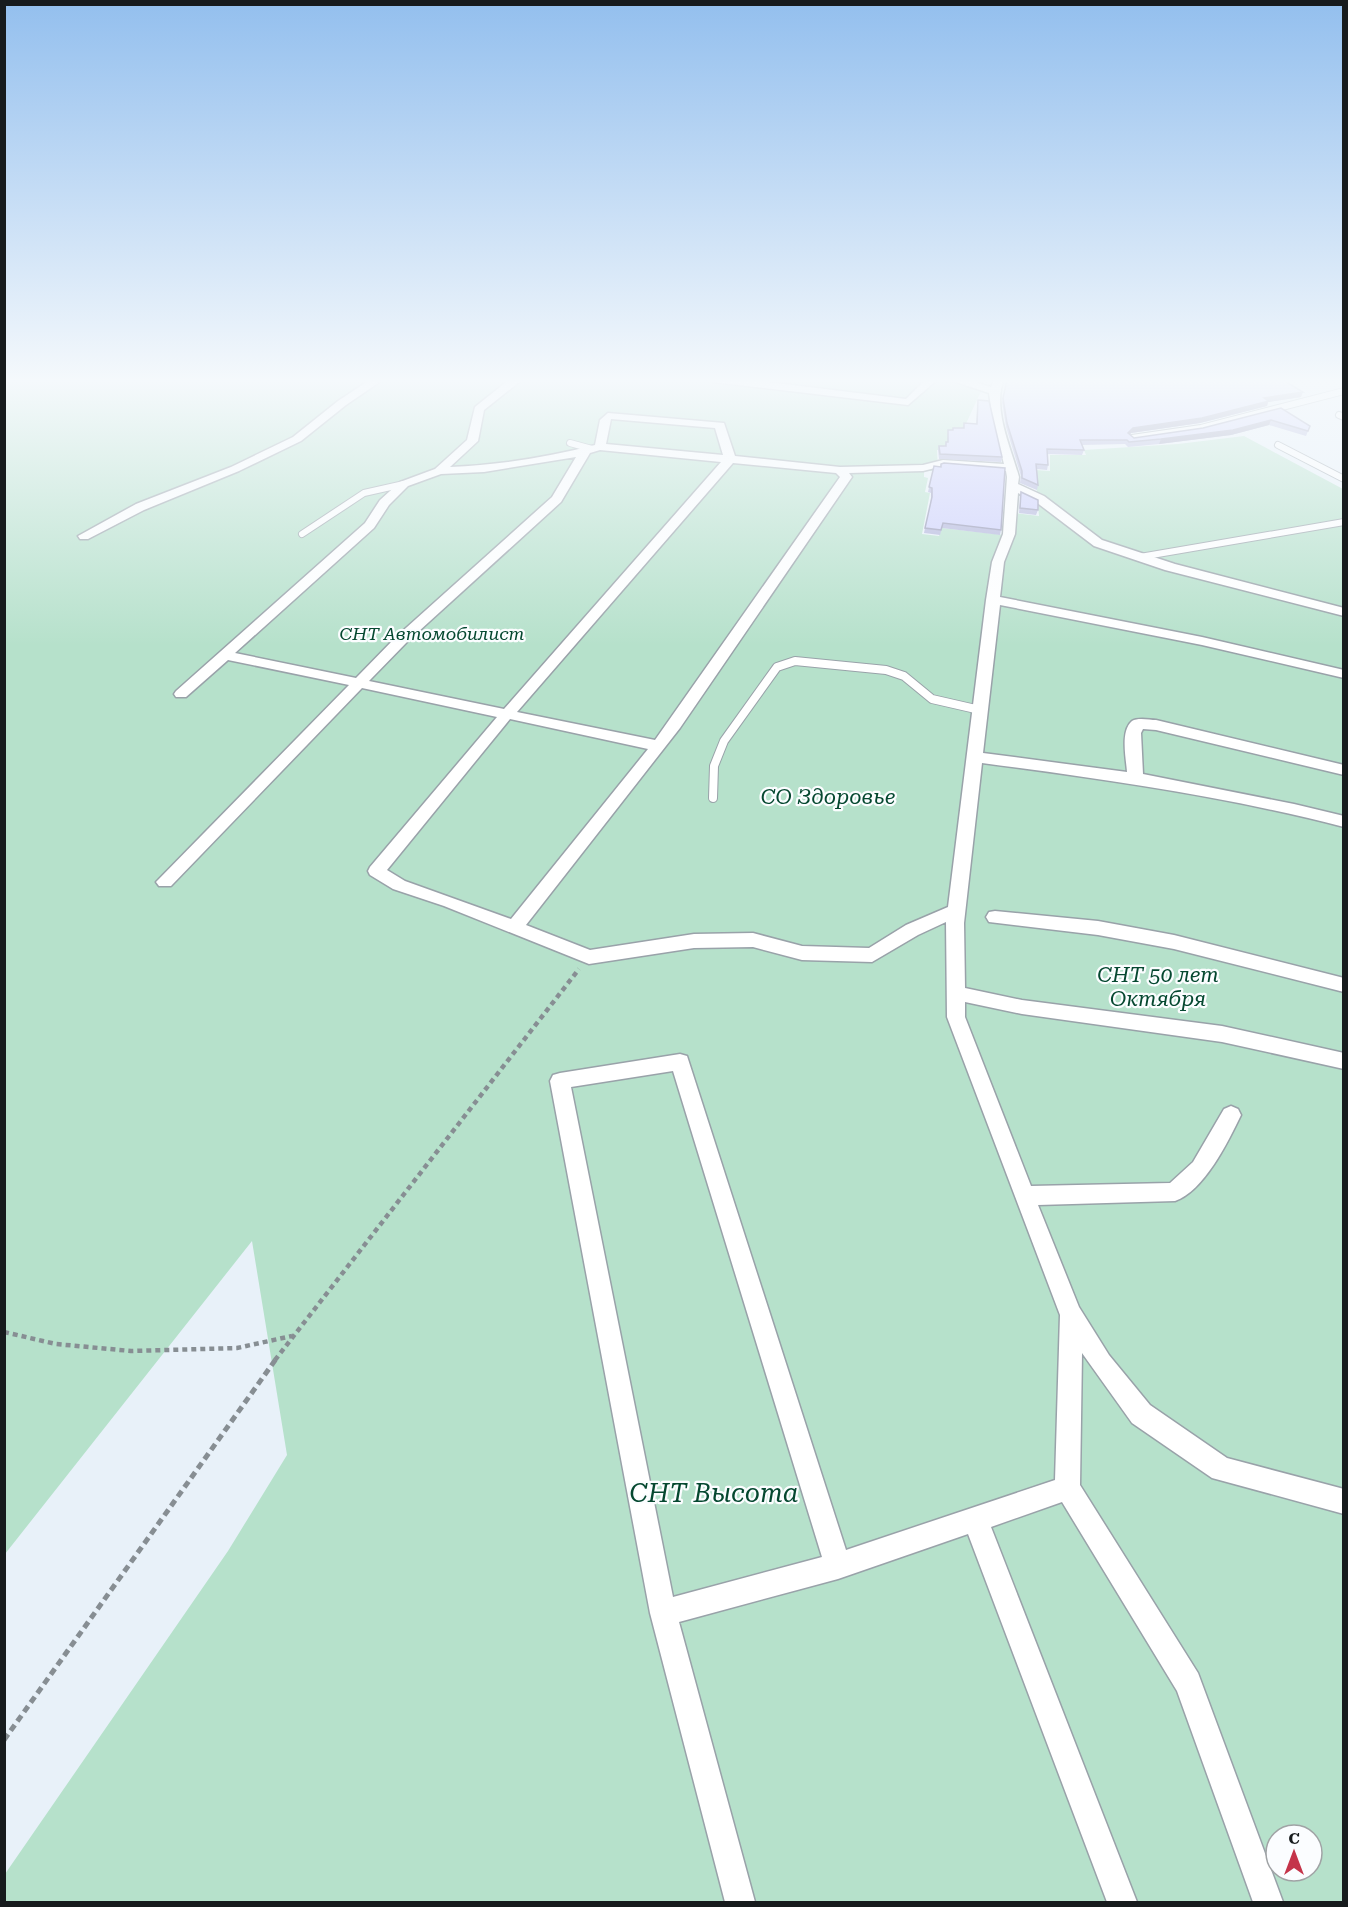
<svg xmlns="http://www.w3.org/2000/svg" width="1348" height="1907" font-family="'Roboto Serif',serif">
	<rect width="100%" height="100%" fill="#e8f1f9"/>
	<path fill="#b6e1cb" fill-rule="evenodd" d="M5,379H982L979,388L982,389L964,428L948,434V446L945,450H937L938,471H924V477L928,478L925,492L930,493L922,534L939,536L942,528L1004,535L1007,512L1039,516L1035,470L1050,471V455H1086L1084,450L1178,444L1244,436L1343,489V1902H5V1874L228,1551L287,1455L252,1241L5,1554ZM1276,1835H1312V1871H1276Z"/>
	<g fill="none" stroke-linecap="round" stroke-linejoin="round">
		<defs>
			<path id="service-far1" d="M1339,415L1344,417
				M1132,438L1201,428L1344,391
				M570,443L592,449
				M1278,445L1344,479
				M302,534L364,493L404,484
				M1140,557L1344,522"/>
			<path id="service" d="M713,798L714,766L724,741L777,667L795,661L886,670L904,676L932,699L980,710"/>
			<path id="minor" d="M371,379H384L346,405L301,441L239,471L144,510L88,539H80L78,536L136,504L231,467L293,437L338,401Z
				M510,379H523L484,410L478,441L450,467C499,465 548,457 595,445L600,420L608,413L724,423L735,456L840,467L923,465L943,460L1004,464L993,421L989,393L947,379H965L991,387L994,379H1004C992,408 1011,448 1019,477L1018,484L1044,496L1102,540L1175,564L1344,608V616L1165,570L1094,546L1036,502L1018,493L1015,534L1004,562L1000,597L1202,637L1344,670V678L1202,645L1000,605L983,753L1127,772C1126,758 1120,731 1132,721C1138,717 1150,720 1156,720L1344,765V775L1156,730L1143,729L1141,733L1143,774L1294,804L1344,816V827C1225,796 1103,779 982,763L964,923L965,988L1022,1000L1222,1026L1344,1053V1069L1222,1042L1022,1014L965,1002V1017L1031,1186L1170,1183L1193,1162L1224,1109L1231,1106L1238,1109L1241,1115C1228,1142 1204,1191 1175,1201L1038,1205L1079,1307L1109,1355L1150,1405L1227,1458L1344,1489V1514L1212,1478L1132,1423L1082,1353L1080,1485L1198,1673L1283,1902H1253L1177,1691L1062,1502L991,1527L1137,1902H1107L968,1534L838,1579L679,1622L755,1902H725L650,1613L550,1081L553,1075L560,1073L680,1054L687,1056L846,1550L1055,1480L1060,1315L947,1017L946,922L918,935L872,962L802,960L753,947L694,948L589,964L444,906L393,889L370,875L368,871L370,867L497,717L362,688L171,886H159L156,882L349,685L228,660L186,697H176L174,694L176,691L365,523L380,500L400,482L435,469L467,440L475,407ZM611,419L715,428L723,455L606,444ZM600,450L721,462L504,709L369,681L407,642L561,502L590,453ZM576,457L552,497L397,636L356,678L235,653L374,528L389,505L408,486L441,474L484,472ZM733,463L836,473L840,477L655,740L517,712ZM943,466L1006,471L1007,477L1003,534L992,562L986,600L948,907L906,925L869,948L802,946L753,933L694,934L590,950L526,925L680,728L852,477L849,473L923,471ZM510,719L648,749L511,919L405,881L387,870ZM673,1071L822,1557L673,1597L571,1087Z
				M708,379H744L906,399L926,379H938L908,405L713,382Z
				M995,911L1098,921L1174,935L1344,978V992L1174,949L1098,935L989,922L986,917L989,912Z"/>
		</defs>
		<use href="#service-far1" stroke="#99a2a9" stroke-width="8"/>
		<use href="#service" stroke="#99a2a9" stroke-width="10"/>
		<use href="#minor" stroke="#99a2a9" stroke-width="3"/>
		<path stroke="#878e93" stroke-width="4.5" stroke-dasharray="5 4" stroke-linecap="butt" d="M4,1332L56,1344L131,1351L237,1348L292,1336
			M275,1360L579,969"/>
		<path stroke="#878e93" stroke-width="5" stroke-dasharray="7 4.5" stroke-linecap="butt" d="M4,1740L276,1359"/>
		<use href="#service-far1" stroke="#fff" stroke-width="6"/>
		<use href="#service" stroke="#fff" stroke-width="8"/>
		<use href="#minor" fill="#fff" fill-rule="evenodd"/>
	</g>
	<path fill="#b0b2da" d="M1007,380L1301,397L1268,402L1267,406L1200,423L1131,433L1130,435L1134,438L1203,428L1281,408L1310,426L1306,436L1269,425L1231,435L1159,444L1128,447L1125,444L1082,445L1084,450L1082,455L1047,454L1048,465L1047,470L1037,469L1038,485L1037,490L1020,483L1021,476L1006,427L1002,402Z
		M978,400L1002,457L1001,462L939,459L938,450L939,446H945L946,442H948V430H952L953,428H963L964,423L976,424Z
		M941,464L1001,530L1000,535L942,528L940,535L924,533L931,500V493L928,492L934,466L940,467Z
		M1021,492L1038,510L1036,515L1019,513Z"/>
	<path fill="#9091b1" d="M1303,392L1301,397L1268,402L1267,406L1200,423L1131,433L1127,438L1128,433L1133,428L1264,398Z
		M1271,420L1269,425L1231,435L1159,444L1161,439Z"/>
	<path fill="#cdcffd" stroke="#9091b1" stroke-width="1.5" d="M1007,380H1283L1303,392L1264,398L1269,401L1202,418L1133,428L1128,433L1134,438L1203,428L1281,408L1310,426L1308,431L1271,420L1233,430L1161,439L1129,442L1127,440H1080L1084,450L1047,449L1048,465L1036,464L1038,485L1022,478V471L1007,423L1003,398Z
		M978,400L989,401L1002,457L940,454L939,446H946V442H948V430H953V428H964V423L977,424Z
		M944,463L1005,468L1001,530L943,523L941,530L925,528L932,497V488L929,487L934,466L941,467V464Z
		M1021,492L1038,500V510L1020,508Z"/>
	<linearGradient id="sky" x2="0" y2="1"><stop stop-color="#93bfee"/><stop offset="0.59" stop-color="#f5f9fc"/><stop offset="1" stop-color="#f5f9fc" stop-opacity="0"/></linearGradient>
	<rect width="1348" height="646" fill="url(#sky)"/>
	<g text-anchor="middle" stroke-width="4.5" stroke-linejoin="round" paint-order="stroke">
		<g font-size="18" font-style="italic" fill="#054830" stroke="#fbfdff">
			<text x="432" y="640">СНТ Автомобилист</text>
		</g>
		<g font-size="21" font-style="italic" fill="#054830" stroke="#fbfdff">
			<text x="828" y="804">СО Здоровье</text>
			<text x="1158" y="982">СНТ 50 лет<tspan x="1158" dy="24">Октября</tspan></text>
		</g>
		<g font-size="26" font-style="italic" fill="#054830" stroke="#fbfdff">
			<text x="714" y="1502">СНТ Высота</text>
		</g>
	</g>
	<rect width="1348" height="1907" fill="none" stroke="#171b1d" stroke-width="12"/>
	<g transform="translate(1294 1853)"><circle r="28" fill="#fbfdff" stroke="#a0a3a5" stroke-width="1.5"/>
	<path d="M0-4.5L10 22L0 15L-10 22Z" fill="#c4344a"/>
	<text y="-9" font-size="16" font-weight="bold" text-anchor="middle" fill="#171b1d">С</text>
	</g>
</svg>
